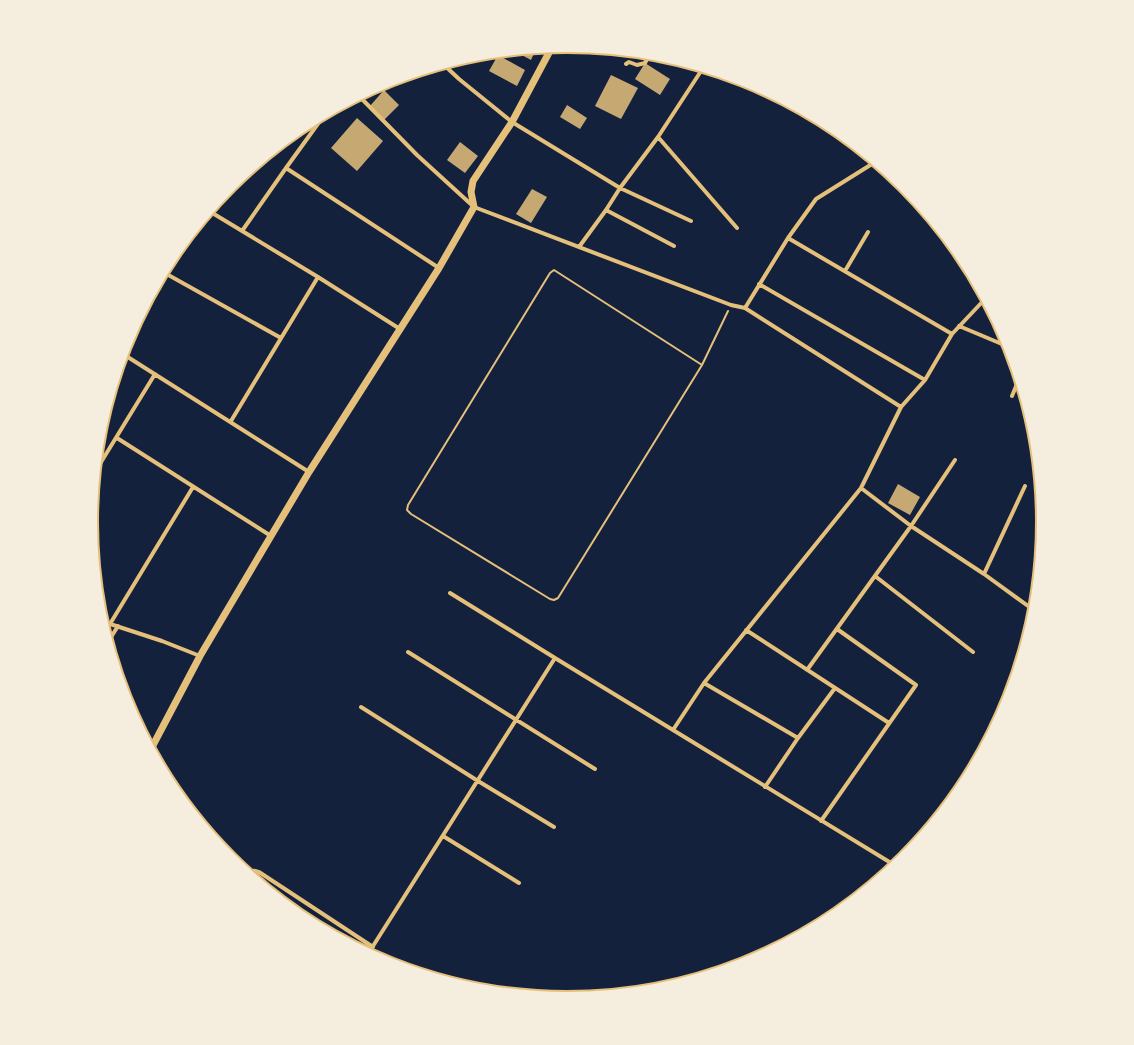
<svg xmlns="http://www.w3.org/2000/svg" width="1134" height="1045" font-family="Roboto,sans-serif">
	<rect width="100%" height="100%" fill="#14213d"/>
	<path fill="#c6a872" d="M536,49L531,60L514,51Z
		M498,55L525,70L517,86L489,71Z
		M645,63L670,79L660,95L635,79Z
		M611,75L638,88L621,119L595,106Z
		M384,90L399,105L384,120L370,106Z
		M567,105L587,118L580,129L560,117Z
		M357,118L383,141L357,171L331,148Z
		M460,142L478,156L465,173L447,160Z
		M532,189L547,197L531,223L516,214Z
		M898,484L920,497L910,515L888,503Z
		M282,897L324,927L322,929L302,919L280,901Z"/>
	<g fill="none" stroke-linecap="round" stroke-linejoin="round">
		<path stroke="#e5c07b" stroke-width="2" d="M702,365L558,598L554,600L550,599L411,514L407,510L408,505L550,273L554,270L702,365L728,311"/>
		<path stroke="#e5c07b" stroke-width="4" d="M443,64L459,79L512,122L620,188L691,221
			M626,64L629,62L637,65L645,63L650,54
			M359,96L417,155L474,207L731,305L745,308L901,407
			M658,137L737,228
			M286,168L439,268
			M606,210L674,246
			M209,211L318,277L400,329
			M242,231L286,168L325,114
			M788,238L952,334
			M579,247L606,210L620,188L658,137L703,68
			M845,271L868,232
			M163,272L281,338
			M759,284L925,380
			M745,308L788,238L816,199L872,164L883,168
			M959,326L1009,347
			M123,354L309,472
			M1012,396L1019,379
			M231,421L318,277
			M117,438L271,536
			M95,472L155,374
			M861,488L911,526L984,574L1035,611
			M984,574L1025,486
			M875,576L973,652
			M450,593L555,658
			M101,621L162,641L200,656
			M110,624L193,487
			M746,630L889,723
			M108,642L118,626
			M408,652L595,769
			M807,670L911,526L955,460
			M704,683L798,738
			M361,707L478,781L554,827
			M673,730L896,866
			M765,787L798,738L835,688
			M821,821L916,685L837,629
			M443,836L519,883
			M247,873C251,870 254,870 259,872L373,947
			M368,954L555,658L673,730L704,683L861,488L901,407L925,380L952,334L985,299"/>
		<path stroke="#e5c07b" stroke-width="7" d="M151,749L200,656L271,536L309,472L439,268L474,207L471,192L473,181L512,122L552,47"/>
	</g>
	<path d="M0 0H1134V1045H0ZM98 522a469 469 0 1 1 938 0a469 469 0 1 1-938 0Z" fill="#f5edde" fill-rule="evenodd"/>
	<path fill="none" stroke="#e5c07b" stroke-width="2" d="M98 522a469 469 0 1 1 938 0a469 469 0 1 1-938 0Z"/>
</svg>
